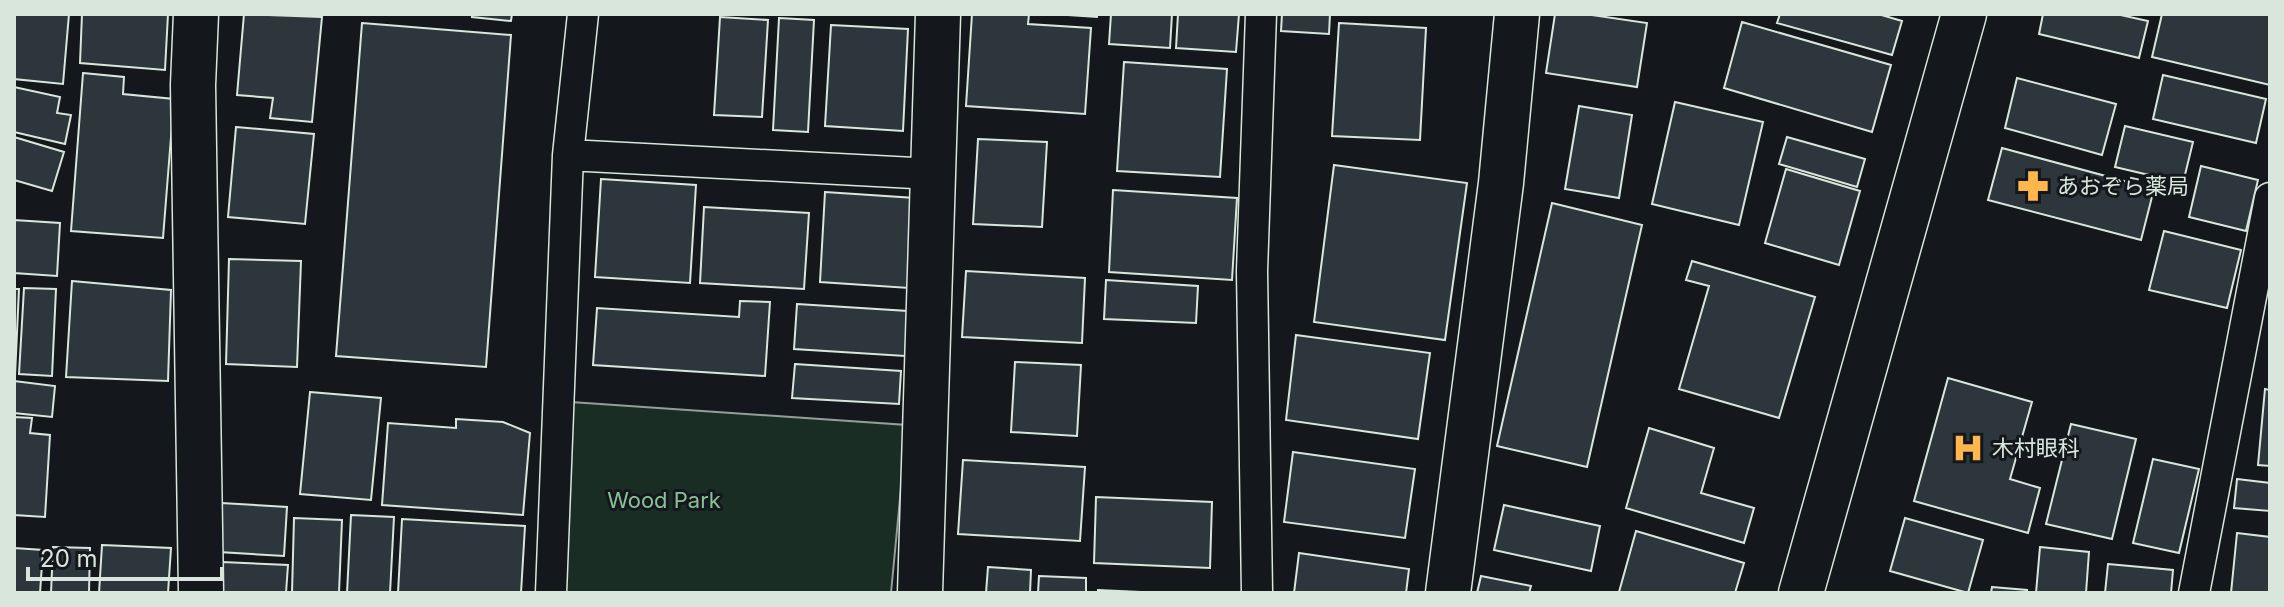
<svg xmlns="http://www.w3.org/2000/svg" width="2284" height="607" font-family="Inter,'Noto Sans JP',sans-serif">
	<rect width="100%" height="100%" fill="#14181c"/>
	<path fill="#1a2d24" stroke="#939e99" stroke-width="2" d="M571,402L907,425L891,593H565Z"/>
	<path fill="#2c363c" stroke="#d8e6dc" stroke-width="2" d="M14,14H69L63,84L14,79Z
		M82,14H168L165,70L80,63Z
		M244,14L322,17L312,122L270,118L273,98L237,95Z
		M472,14H512L511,21L472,17Z
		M972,14H1029L1028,24L1091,28L1085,114L966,106Z
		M1052,14H1097V17Z
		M1111,14H1172L1170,48L1109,44Z
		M1178,14H1239L1236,52L1176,48Z
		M1282,14H1330L1329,34L1281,31Z
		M1555,14H1585L1647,23L1637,87L1546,73Z
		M1780,14H1878L1902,21L1892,55L1777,23Z
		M2043,14H2116L2148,21L2139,58L2039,34Z
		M2162,14H2270V85L2152,57Z
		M720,17L768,20L762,117L714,115Z
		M779,18L814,20L808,132L773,130Z
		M1742,22L1891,65L1872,132L1724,88Z
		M362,23L511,35L486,367L336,356Z
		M1339,23L1426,28L1420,140L1332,136Z
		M831,25L908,29L903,131L825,126Z
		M1124,62L1227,69L1220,177L1117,171Z
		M83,73L124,77L123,94L174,99L163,238L71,231Z
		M2163,75L2266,99L2256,143L2153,119Z
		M2017,78L2116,104L2102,155L2005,128Z
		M14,87L60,97L57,113L71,115L65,144L14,132Z
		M1675,102L1763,122L1739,225L1652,204Z
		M1579,106L1632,115L1619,198L1565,189Z
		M2125,126L2193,142L2183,183L2115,167Z
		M236,127L314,134L305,224L228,217Z
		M14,137L64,152L52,191L14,180Z
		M1787,137L1865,159L1857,187L1779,164Z
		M978,139L1047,142L1042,227L973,224Z
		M2002,148L2154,189L2141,240L1988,200Z
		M1334,165L1467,183L1445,340L1314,322Z
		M2201,166L2258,180L2246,231L2189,217Z
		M1786,169L1860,191L1839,265L1765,243Z
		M601,179L696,185L690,283L595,277Z
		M1113,190L1237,198L1232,280L1109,272Z
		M825,192L915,198L909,288L820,282Z
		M1552,203L1642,225L1587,467L1497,446Z
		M704,207L809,213L804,289L700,283Z
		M14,220L60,223L57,276L14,273Z
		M2164,231L2241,250L2227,308L2149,290Z
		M229,259L301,261L297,367L226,364Z
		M1692,261L1815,297L1779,418L1679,389L1709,286L1686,280Z
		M966,271L1085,278L1082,343L962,337Z
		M1106,280L1198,286L1196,323L1104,319Z
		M72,281L171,290L168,381L66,377Z
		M24,288L56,289L52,376L19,374Z
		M14,289H19L15,376H14Z
		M740,301L770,302L765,376L593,365L597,308L739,317Z
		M797,304L908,311L905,356L794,349Z
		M1296,335L1430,353L1418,439L1286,420Z
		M1015,362L1081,365L1077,436L1011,432Z
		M795,364L901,371L899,404L792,398Z
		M1948,378L2032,402L2010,479L2040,488L2028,533L1914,501Z
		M14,381L55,386L52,417L14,413Z
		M2265,389L2270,390V466L2258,465Z
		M310,392L381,398L371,500L300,494Z
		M14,417L32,418L30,433L50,435L45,517L14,515Z
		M456,419L503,422L530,433L523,515L382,505L388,423L456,428Z
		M2071,424L2136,439L2112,539L2046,524Z
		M1649,428L1714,448L1701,493L1754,508L1744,543L1626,508Z
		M1293,452L1415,469L1405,538L1284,522Z
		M2153,459L2199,469L2179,553L2133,543Z
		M963,460L1085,467L1080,541L958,534Z
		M2237,479L2270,483V511L2234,508Z
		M1096,497L1212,502L1210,568L1094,563Z
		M221,503L287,507L284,556L219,552Z
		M1504,505L1600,526L1591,571L1494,550Z
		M351,515L394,517L390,593H347Z
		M294,518L342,520L339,593H292Z
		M1905,518L1983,540L1968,593L1890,571Z
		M402,519L525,526L521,593H398Z
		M1636,531L1744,563L1735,593L1619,592Z
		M2237,533L2270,537V593H2231Z
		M102,545L171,548L168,593H99Z
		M53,547L90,548L89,593H51Z
		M2040,547L2089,552L2086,593H2036Z
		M14,548L43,550L40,593H14Z
		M1299,553L1409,569L1406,593H1294Z
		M222,562L288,565L286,593H220Z
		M2108,564L2173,570L2171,593H2105Z
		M988,567L1031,570L1030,593H986Z
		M1039,576L1086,578V593H1038Z
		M1481,576L1531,586L1529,593H1477Z
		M1992,587L2027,590V593H1991Z
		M1098,590L1162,593H1098Z"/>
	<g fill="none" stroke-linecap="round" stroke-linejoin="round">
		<defs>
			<path id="lane" d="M568,155L933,174
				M551,593L568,155L583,14
				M1257,593L1252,271L1261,14
				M2194,593L2270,198"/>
			<path id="street" d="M196,14L193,85L201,593
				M920,593L938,14
				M1448,593L1501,183L1517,14"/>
			<path id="secondary" d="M1801,593L1964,14"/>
		</defs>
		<use href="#lane" stroke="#d8e6dc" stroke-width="33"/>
		<use href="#street" stroke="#d8e6dc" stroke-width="47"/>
		<use href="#secondary" stroke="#d8e6dc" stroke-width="47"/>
		<use href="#lane" stroke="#14181c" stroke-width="30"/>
		<use href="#street" stroke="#14181c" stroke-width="44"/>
		<use href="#secondary" stroke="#14181c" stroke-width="44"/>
	</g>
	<defs>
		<symbol id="pharmacy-bare" viewBox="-9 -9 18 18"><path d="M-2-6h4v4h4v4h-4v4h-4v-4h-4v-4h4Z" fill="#ffb74d" stroke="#14181c" stroke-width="2.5" paint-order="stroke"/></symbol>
		<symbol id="hospital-bare" viewBox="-9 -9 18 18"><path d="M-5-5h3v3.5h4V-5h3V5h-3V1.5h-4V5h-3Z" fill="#ffb74d" stroke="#14181c" stroke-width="2.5" paint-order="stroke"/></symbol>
	</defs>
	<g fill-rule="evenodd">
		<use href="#pharmacy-bare" x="2011" y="164" width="44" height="44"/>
		<use href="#hospital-bare" x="1946" y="426" width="44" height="44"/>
	</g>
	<g text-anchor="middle" stroke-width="6" stroke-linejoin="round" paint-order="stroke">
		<g font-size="22" fill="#d8e6dc" stroke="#14181c" text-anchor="start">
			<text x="2057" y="194">あおぞら薬局</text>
			<text x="1992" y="456">木村眼科</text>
		</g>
		<g font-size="22" fill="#8ac095" stroke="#14181c">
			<text x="664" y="508">Wood Park</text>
		</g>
	</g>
	<rect width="2284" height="607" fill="none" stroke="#d8e6dc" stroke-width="32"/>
	<path d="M28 567v12h194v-12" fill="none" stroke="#d8e6dc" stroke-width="4"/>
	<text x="40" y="567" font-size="24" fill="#d8e6dc" stroke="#14181c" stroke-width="6" paint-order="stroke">20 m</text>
</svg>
